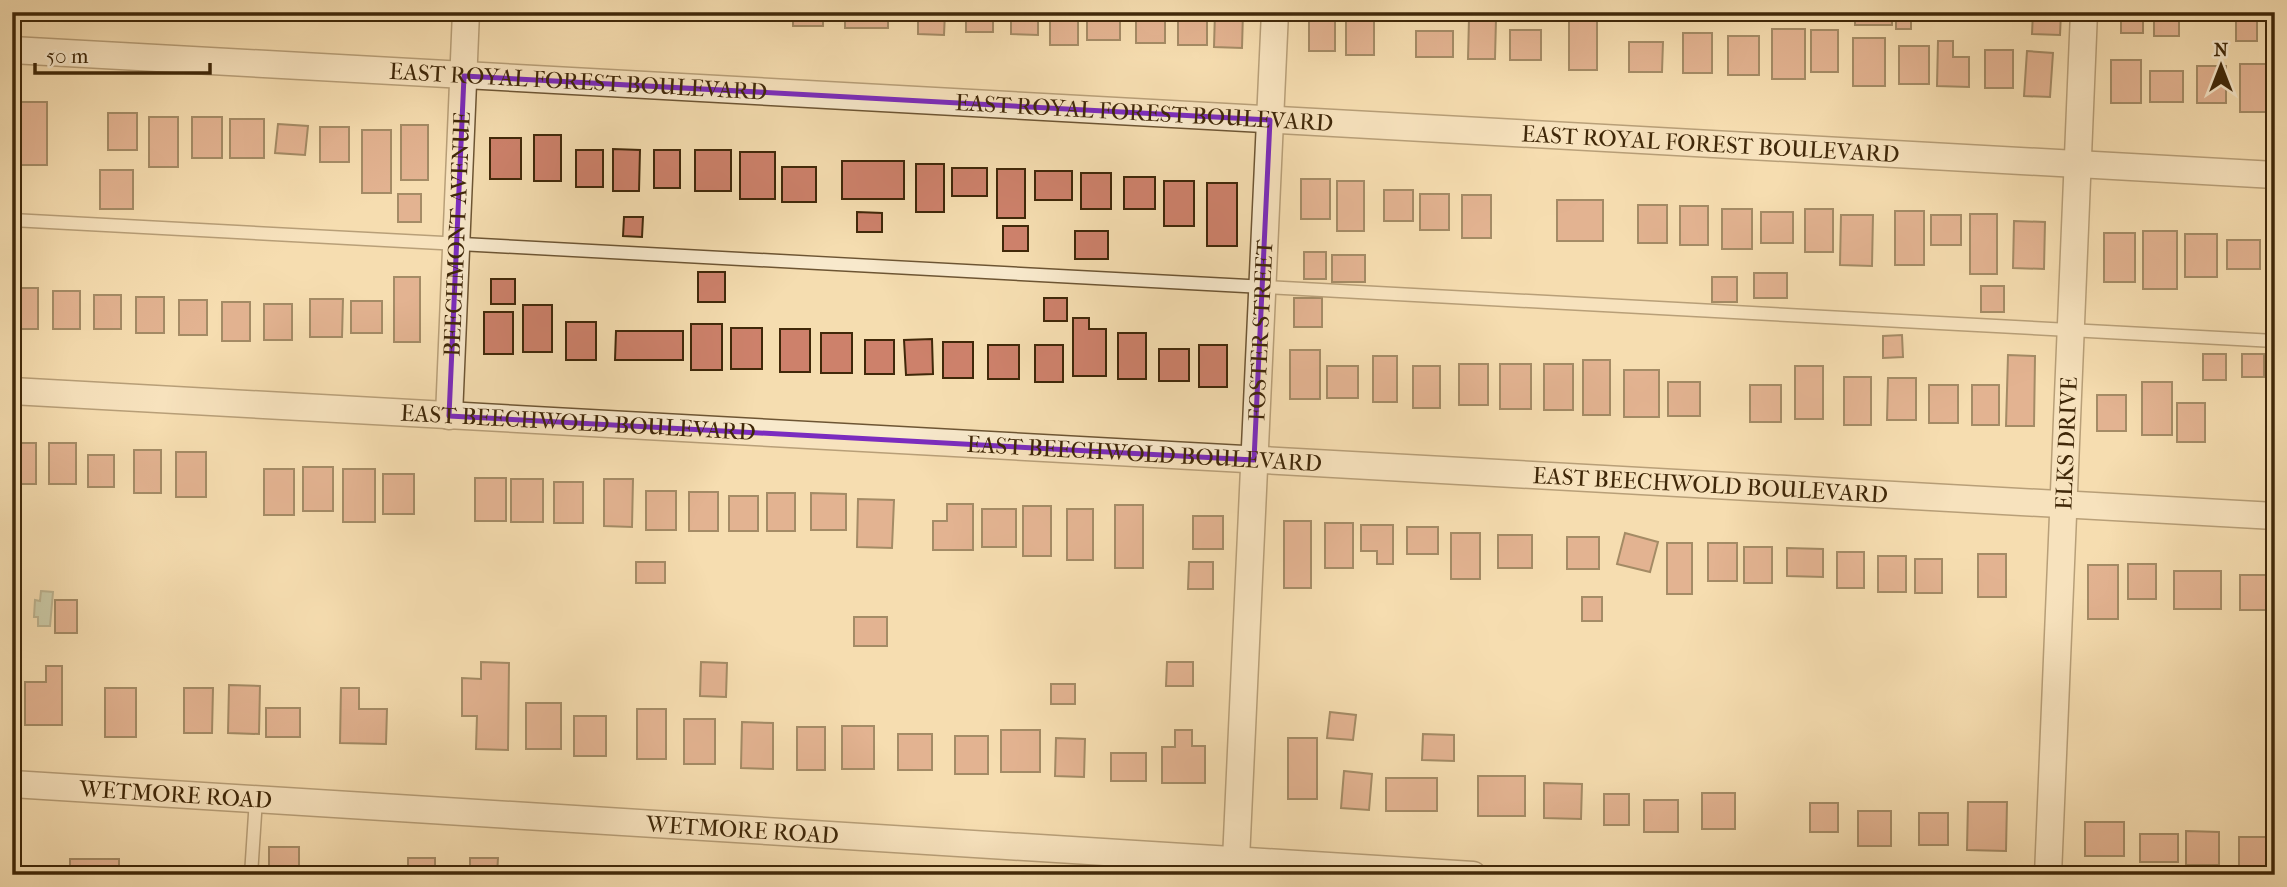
<svg xmlns="http://www.w3.org/2000/svg" width="2287" height="887" font-family="'IM FELL French Canon',serif">
	<rect width="100%" height="100%" fill="#f5ddb0"/>
	<filter id="stains"><feTurbulence type="fractalNoise" baseFrequency=".00286" numOctaves="4"/><feColorMatrix values="0 0 0 0 .2 0 0 0 0 .09 0 0 0 0 .02 0 0 0 .5 -.17"/></filter>
	<radialGradient id="worn" r=".72"><stop offset=".6" stop-color="#630" stop-opacity="0"/><stop offset="1" stop-color="#630" stop-opacity=".3"/></radialGradient>
	<path fill="#9dbda5" stroke="#788167" stroke-width="2" d="M41,591L53,592L50,626H38V617H34L35,600L40,601Z"/>
	<path fill="#cd816b" stroke="#402809" stroke-width="2" d="M541,12H569L568,19L541,18Z
		M577,12H605V17H577Z
		M621,12H652V15H621Z
		M664,12H694V16H664Z
		M749,12H778V15H749Z
		M793,12H823V26H793Z
		M845,12H888V28H845Z
		M918,12H945L944,35L918,34Z
		M966,12H993V32H966Z
		M1011,12H1038V35L1011,34Z
		M1050,12H1078V45H1050Z
		M1087,12H1120V40H1087Z
		M1136,12H1165V43H1136Z
		M1207,12V45H1178V13Z
		M1215,12H1243L1242,48L1214,47Z
		M1309,12H1335V51H1309Z
		M1855,12H1892V25H1855Z
		M1896,12H1911V29H1896Z
		M2033,12H2061L2060,35L2032,34Z
		M2121,12H2143V33H2121Z
		M2154,12H2179V36H2154Z
		M1346,14H1374V55H1346Z
		M2236,16H2257V41H2236Z
		M1469,18L1496,19L1495,59H1468Z
		M1569,20H1597V70H1569Z
		M1772,29H1805V79H1772Z
		M1510,30H1541V60H1510Z
		M1811,30H1838V72H1811Z
		M1416,31H1453V57H1416Z
		M1683,33H1712V73H1683Z
		M1728,36H1759V75H1728Z
		M1853,38H1885V86H1853Z
		M1938,41H1953V57H1969V87L1937,86Z
		M1629,42H1663L1662,72H1629Z
		M1899,46H1929V84H1899Z
		M1985,50H2013V88H1985Z
		M2027,51L2053,53L2050,97L2024,96Z
		M2111,60H2141V103H2111Z
		M2240,64H2268V112H2240Z
		M2197,66H2226V103H2197Z
		M2150,71H2183V102H2150Z
		M16,102H47V165H16Z
		M108,113H137V150H108Z
		M149,117H178V167H149Z
		M192,117H222V158H192Z
		M230,119H264V158H230Z
		M278,124L308,126L305,155L275,153Z
		M401,125H428V180H401Z
		M320,127H349V162H320Z
		M362,130H391V193H362Z
		M534,135H561V181H534Z
		M490,138H521V179H490Z
		M613,149L640,150L639,191H613Z
		M576,150H603V187H576Z
		M654,150H680V188H654Z
		M695,150H731V191H695Z
		M740,152H775V199H740Z
		M842,161H904V199H842Z
		M916,164H944V212H916Z
		M782,167H816V202H782Z
		M952,168H987V196H952Z
		M997,169H1025V218H997Z
		M100,170H133V209H100Z
		M1035,171H1072V200H1035Z
		M1081,173H1111V209H1081Z
		M1124,177H1155V209H1124Z
		M1301,179H1330V219H1301Z
		M1164,181H1194V226H1164Z
		M1337,181H1364V231H1337Z
		M1207,183H1237V246H1207Z
		M1384,190H1413V221H1384Z
		M398,194H421V222H398Z
		M1420,194H1449V230H1420Z
		M1462,195H1491V238H1462Z
		M1557,200H1603V241H1557Z
		M1638,205H1667V243H1638Z
		M1680,206H1708V245H1680Z
		M1722,209H1752V249H1722Z
		M1805,209H1833V252H1805Z
		M1895,211H1924V265H1895Z
		M857,212L882,213V232H857Z
		M1761,212H1793V243H1761Z
		M1970,214H1997V274H1970Z
		M1841,215H1873L1872,266L1840,265Z
		M1931,215H1961V245H1931Z
		M624,217H643L642,237L623,236Z
		M2014,221L2045,222L2044,269L2013,268Z
		M1003,226H1028V251H1003Z
		M1075,231H1108V259H1075Z
		M2143,231H2177V289H2143Z
		M2104,233H2135V282H2104Z
		M2185,234H2217V277H2185Z
		M2269,236H2275V289H2267Z
		M2227,240H2260V269H2227Z
		M1304,252H1326V279H1304Z
		M1332,255H1365V282H1332Z
		M698,272H725V302H698Z
		M1754,273H1787V298H1754Z
		M394,277H420V342H394Z
		M1712,277H1737V302H1712Z
		M491,279H515V304H491Z
		M1981,286H2004V312H1981Z
		M12,288H38V329H12Z
		M53,291H80V329H53Z
		M94,295H121V329H94Z
		M136,297H164V333H136Z
		M1044,298H1067V321H1044Z
		M1294,298H1322V327H1294Z
		M310,299H343L342,337H310Z
		M179,300H207V335H179Z
		M351,301H382V333H351Z
		M222,302H250V341H222Z
		M264,304H292V340H264Z
		M523,305H552V352H523Z
		M484,312H513V354H484Z
		M1073,318H1089V329H1106V376H1073Z
		M566,322H596V360H566Z
		M691,324H722V370H691Z
		M731,328H762V369H731Z
		M780,329H810V372H780Z
		M616,331H683V360H615Z
		M821,333H852V373H821Z
		M1118,333H1146V379H1118Z
		M1902,335L1903,357L1883,358V336Z
		M932,339L933,374L906,375L904,340Z
		M865,340H894V374H865Z
		M943,342H973V378H943Z
		M988,345H1019V379H988Z
		M1035,345H1063V382H1035Z
		M1199,345H1227V387H1199Z
		M1159,349H1189V381H1159Z
		M1290,350H1320V399H1290Z
		M2203,354H2226V380H2203Z
		M2242,354H2264V377H2242Z
		M2008,355L2035,356L2034,426H2006Z
		M1373,356H1397V402H1373Z
		M1583,360H1610V415H1583Z
		M1459,364H1488V405H1459Z
		M1500,364H1531V409H1500Z
		M1544,364H1573V410H1544Z
		M1327,366H1358V398H1327Z
		M1413,366H1440V408H1413Z
		M1795,366H1823V419H1795Z
		M1624,370H1659V417H1624Z
		M1844,377H1871V425H1844Z
		M1888,378H1916V420H1887Z
		M1668,382H1700V416H1668Z
		M2142,382H2172V435H2142Z
		M1750,385H1781V422H1750Z
		M1929,385H1958V423H1929Z
		M1972,385H1999V425H1972Z
		M2097,395H2126V431H2097Z
		M2268,400H2275V447H2268Z
		M2177,403H2205V442H2177Z
		M12,443H36V484H12Z
		M49,443H76V484H49Z
		M134,450H161V493H134Z
		M176,452H206V497H176Z
		M88,455H114V487H88Z
		M303,467H333V511H303Z
		M264,469H294V515H264Z
		M343,469H375V522H343Z
		M383,474H414V514H383Z
		M475,478H506V521H475Z
		M511,479H543V522H511Z
		M604,479H633L632,527L604,526Z
		M554,482H583V523H554Z
		M646,491H676V530H646Z
		M689,492H718V531H689Z
		M767,493H795V531H767Z
		M811,493L846,494V530H811Z
		M729,496H758V531H729Z
		M858,499L894,500L892,548L857,547Z
		M947,504H973V550H933V521H947Z
		M1115,505H1143V568H1115Z
		M1023,506H1051V556H1023Z
		M982,509H1016V547H982Z
		M1067,509H1093V560H1067Z
		M1193,516H1223V549H1193Z
		M1284,521H1311V588H1284Z
		M1325,523H1353V568H1325Z
		M1361,525H1393V564H1377V551H1361Z
		M1407,527H1438V554H1407Z
		M1451,533H1480V579H1451Z
		M1625,533L1658,542L1650,572L1617,564Z
		M1498,535H1532V568H1498Z
		M1567,537H1599V569H1567Z
		M1667,543H1692V594H1667Z
		M1708,543H1737V581H1708Z
		M1744,547H1772V583H1744Z
		M1787,548L1823,549V577L1787,576Z
		M1837,552H1864V588H1837Z
		M1978,554H2006V597H1978Z
		M1878,556H1906V592H1878Z
		M1915,559H1942V593H1915Z
		M636,562H665V583H636Z
		M1189,562H1213V589H1188Z
		M2128,564H2156V599H2128Z
		M2088,565H2118V619H2088Z
		M2174,571H2221V609H2174Z
		M2240,575H2275V610H2240Z
		M1582,597H1602V621H1582Z
		M55,600H77V633H55Z
		M854,617H887V646H854Z
		M481,662L509,663L508,750L476,749L477,716H462V678L481,679Z
		M701,662L727,663L726,697L700,696Z
		M1167,662H1193V686H1166Z
		M46,666H62V725H25V682H46Z
		M1051,684H1075V704H1051Z
		M229,685L260,686L259,734L228,733Z
		M105,688H136V737H105Z
		M184,688H213L212,733H184Z
		M341,688H359V709H387L386,744L340,743Z
		M526,703H561V749H526Z
		M266,708H300V737H266Z
		M637,709H666V759H637Z
		M1330,712L1356,715L1353,740L1327,738Z
		M574,716H606V756H574Z
		M684,719H715V764H684Z
		M742,722L773,723V769L741,768Z
		M842,726H874V769H842Z
		M797,727H825V770H797Z
		M1001,730H1040V772H1001Z
		M1175,730H1192V746H1205V783H1162V747H1175Z
		M898,734H932V770H898Z
		M1423,734L1454,735V761L1422,760Z
		M955,736H988V774H955Z
		M1056,738L1085,739L1084,777L1055,776Z
		M1288,738H1317V799H1288Z
		M1111,753H1146V781H1111Z
		M1344,771L1372,774L1369,810L1341,808Z
		M1478,776H1525V816H1478Z
		M1386,778H1437V811H1386Z
		M1544,783L1582,784L1581,819L1544,818Z
		M1702,793H1735V829H1702Z
		M1604,794H1629V825H1604Z
		M1644,800H1678V832H1644Z
		M1968,802H2007L2006,851L1967,850Z
		M1810,803H1838V832H1810Z
		M1858,811H1891V846H1858Z
		M1919,813H1948V845H1919Z
		M2085,822H2124V856H2085Z
		M2186,831L2219,832V865H2186Z
		M2140,834H2178V862H2140Z
		M2239,837H2273V868H2239Z
		M269,847H299V875H269Z
		M408,858H435V875H408Z
		M470,858H498L497,875H470Z
		M70,859H119V875H70Z
		M516,866H548V875H516Z
		M571,868H605V875H571Z
		M355,871H393V875H355Z"/>
	<g fill="none" stroke-linecap="round" stroke-linejoin="round">
		<defs>
			<path id="service" d="M12,220L2275,341
				M251,875L256,799"/>
			<g id="minor">
				<path id="s1" d="M12,50L2275,175"/>
				<path id="s2" d="M12,391L2275,516"/>
				<path id="s3" d="M449,416L466,12"/>
				<path id="s4" d="M12,784L1473,875"/>
				<path id="s5" d="M1236,860L1275,12"/>
				<path id="s6" d="M2048,875L2084,12"/>
			</g>
		</defs>
		<use href="#service" stroke="#6d5533" stroke-width="15"/>
		<use href="#minor" stroke="#6d5533" stroke-width="29"/>
		<use href="#service" stroke="#f8e9cc" stroke-width="12"/>
		<use href="#minor" stroke="#f8e9cc" stroke-width="26"/>
	</g>
	<path d="M0 0H2287V887H0ZM464,76L1270,120L1254,460L449,416Z" fill="#f5ddb0" fill-opacity=".55" fill-rule="evenodd"/>
	<path fill="none" stroke="#7b2cbf" stroke-width="5" stroke-linejoin="round" d="M464,76L1270,120L1254,460L449,416Z"/>
	<g text-anchor="middle" stroke-width="7" stroke-linejoin="round" paint-order="stroke">
		<g font-size="23" fill="#402809" stroke="#f8e9cc">
			<text dy="8" stroke="none"><textPath href="#s1" startOffset="567">EAST ROYAL FOREST BOULEVARD</textPath></text>
			<text dy="8" stroke="none"><textPath href="#s1" startOffset="1134">EAST ROYAL FOREST BOULEVARD</textPath></text>
			<text dy="8" stroke="none"><textPath href="#s1" startOffset="1701">EAST ROYAL FOREST BOULEVARD</textPath></text>
			<text dy="8" stroke="none"><textPath href="#s3" startOffset="182">BEECHMONT AVENUE</textPath></text>
			<text dy="8" stroke="none"><textPath href="#s5" startOffset="530">FOSTER STREET</textPath></text>
			<text dy="8" stroke="none"><textPath href="#s2" startOffset="567">EAST BEECHWOLD BOULEVARD</textPath></text>
			<text dy="8" stroke="none"><textPath href="#s6" startOffset="432">ELKS DRIVE</textPath></text>
			<text dy="8" stroke="none"><textPath href="#s2" startOffset="1134">EAST BEECHWOLD BOULEVARD</textPath></text>
			<text dy="8" stroke="none"><textPath href="#s2" startOffset="1701">EAST BEECHWOLD BOULEVARD</textPath></text>
			<text dy="8" stroke="none"><textPath href="#s4" startOffset="164">WETMORE ROAD</textPath></text>
			<text dy="8" stroke="none"><textPath href="#s4" startOffset="732">WETMORE ROAD</textPath></text>
		</g>
	</g>
	<rect width="2287" height="887" fill="none" stroke="#f5ddb0" stroke-width="42"/>
	<rect x="14" y="14" width="2259" height="859" fill="none" stroke="#402809" stroke-width="3.5"/>
	<rect x="21" y="21" width="2245" height="845" fill="none" stroke="#402809" stroke-width="2"/>
	<g transform="translate(2221 66)" stroke="#f8e9cc" stroke-width="5" paint-order="stroke">
	<path d="M0-5L12 26L0 18L-12 26Z" fill="#402809"/>
	<text y="-10" font-size="19" font-weight="bold" text-anchor="middle" fill="#402809">N</text>
	</g>
	<path d="M35 63v10h175v-10" fill="none" stroke="#402809" stroke-width="3.5"/>
	<text x="46" y="63" font-size="21" fill="#402809" stroke="#f8e9cc" stroke-width="5" paint-order="stroke">50 m</text>
	<rect width="100%" height="100%" filter="url(#stains)"/>
	<rect width="100%" height="100%" fill="url(#worn)"/>
</svg>
